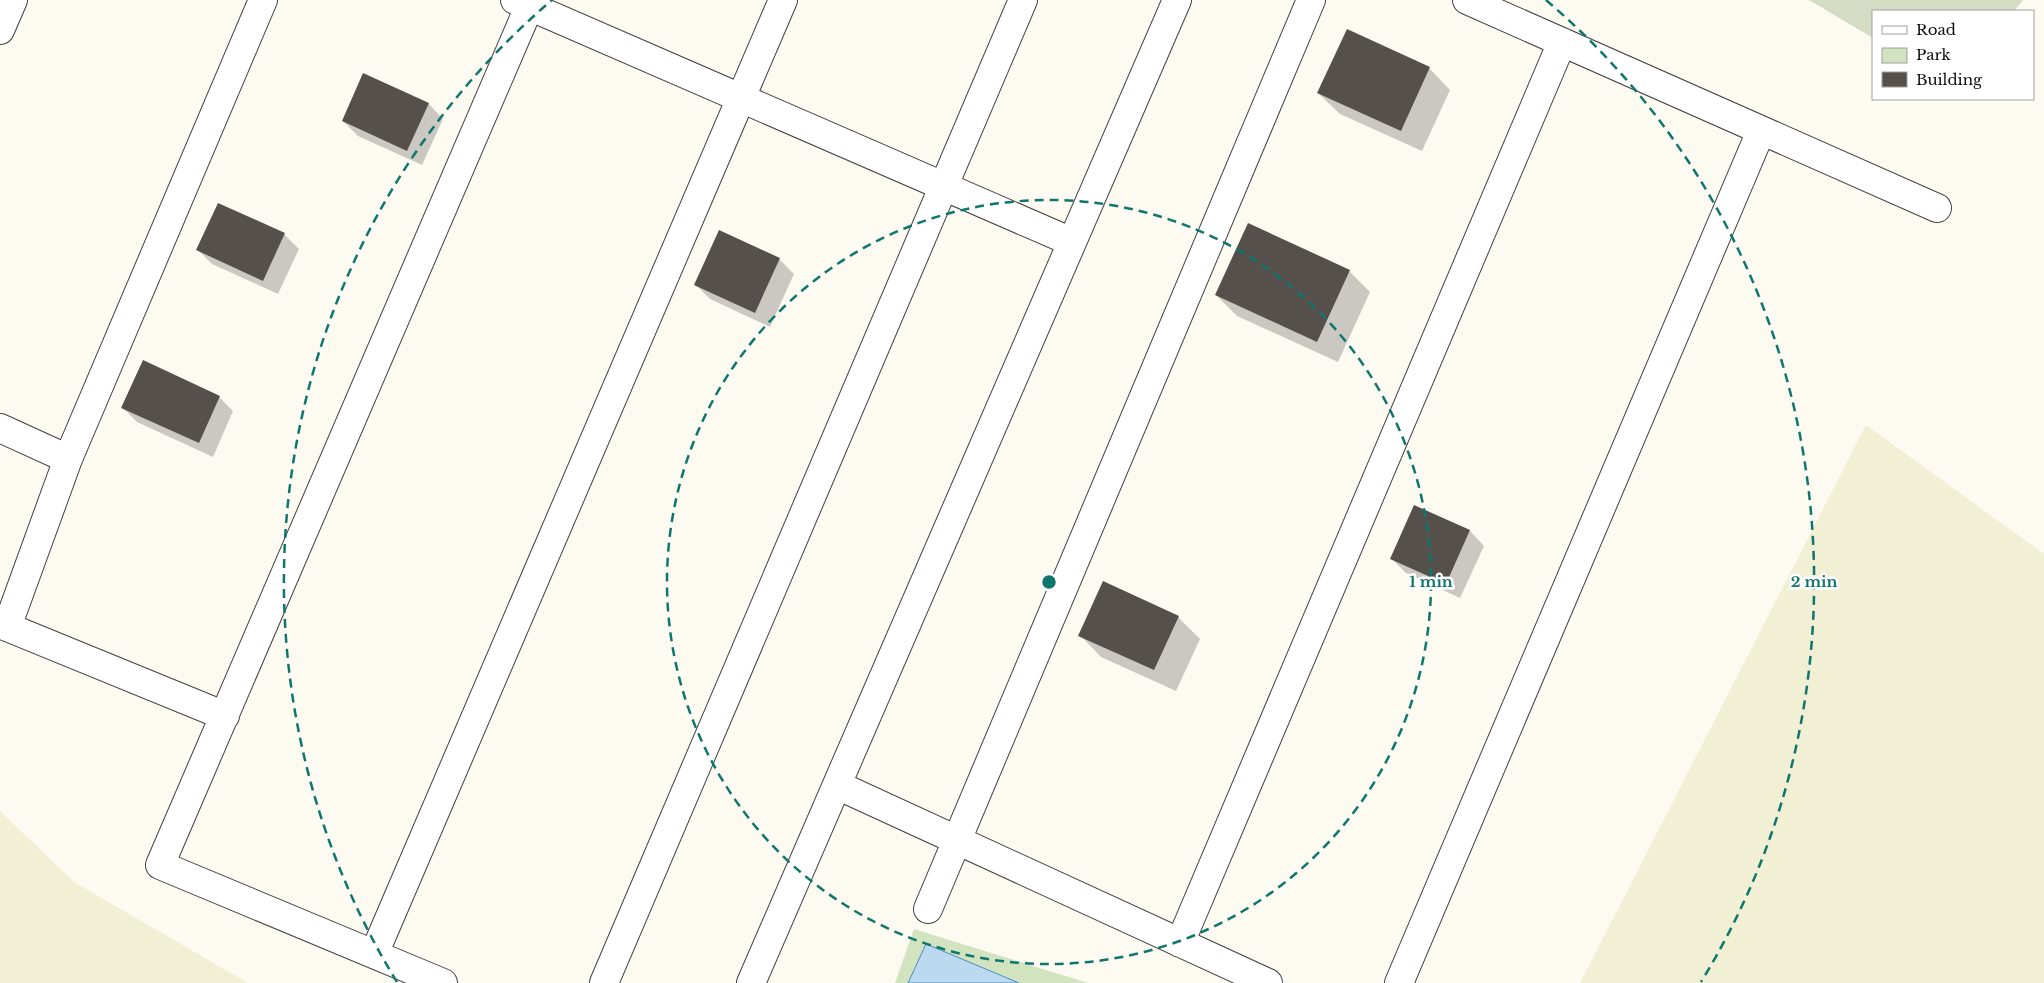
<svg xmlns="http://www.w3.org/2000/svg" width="2044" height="983" font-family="'Libre Baskerville',serif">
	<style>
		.farmland { fill: #f1efd4 }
		.green { fill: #d1e4bf }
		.cemetery { fill: #d4ddc4 }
		.water { fill: #bcdaef; stroke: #4c8cbc }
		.shadow { fill: #0003 }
		.building { fill: #56504c }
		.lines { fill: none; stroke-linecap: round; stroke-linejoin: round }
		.street-casing { stroke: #414141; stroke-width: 30 }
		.street { stroke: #fff; stroke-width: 28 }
		.ring { fill: none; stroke: #0f766e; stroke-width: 2.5; stroke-dasharray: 9 6 }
		.centre { fill: #0f766e; stroke: #fff; stroke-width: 2.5 }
		.ring-label { font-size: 15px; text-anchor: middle; font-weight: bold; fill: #0f766e; stroke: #fff; stroke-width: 5; stroke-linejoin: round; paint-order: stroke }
	</style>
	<rect width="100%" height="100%" fill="#fdfbf1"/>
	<path class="farmland" d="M1866 425 2044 554V983H1580Z
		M0 811 74 882 248 983H0Z"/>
	<path class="green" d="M914 929 1088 983H895Z"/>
	<path class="cemetery" d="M1809 0H2023L2014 11H1873V38Z"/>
	<path class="water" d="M926 944 1019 983H908Z"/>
	<path class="shadow" d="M1429 68 1450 90 1422 151 1340 114 1318 93Z
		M364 75 429 104 443 119 422 165 358 136 343 121Z
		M284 234 299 249 278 294 212 264 198 250Z
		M779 259 794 274 770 327 710 299 696 285Z
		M1349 271 1370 292 1338 362 1237 316 1216 295Z
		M219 397 233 411 213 457 137 422 123 408Z
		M1415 506 1470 531 1484 546 1460 598 1406 573 1391 558Z
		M1178 617 1200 639 1176 691 1101 657 1080 635Z"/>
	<path class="building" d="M1347 29 1430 67 1401 131 1317 93Z
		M363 73 429 103 407 151 342 121Z
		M218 203 285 233 263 281 196 250Z
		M1248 223 1350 270 1317 342 1215 295Z
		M719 230 780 258 755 313 694 285Z
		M143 360 220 396 199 443 121 408Z
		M1414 505 1470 530 1446 584 1390 559Z
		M1103 581 1179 616 1154 670 1078 636Z"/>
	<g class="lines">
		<g class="street-casing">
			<path id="street" d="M515 0 1072 242
				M1467 0 1937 208
				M0 30 13 0
				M0 428 68 459
				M0 624 225 716
				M7 627 68 459 263 0
				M837 785 1268 983
				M928 909 1311 0
				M1180 943 1562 42
				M374 954 783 0
				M443 983 160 865 532 0
				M604 983 1023 0
				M751 983 1177 0
				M1399 983 1761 131"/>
		</g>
		<use href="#street" class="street"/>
	</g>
	<g class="ring">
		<circle cx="1049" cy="582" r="382"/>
		<path d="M397 982A765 765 0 0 1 552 0M1546 0A765 765 0 0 1 1701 982"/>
	</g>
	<circle cx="1049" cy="582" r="8" class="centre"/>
	<g class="ring-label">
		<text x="1431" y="587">1 min</text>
		<text x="1814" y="587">2 min</text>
	</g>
	<rect x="1872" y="10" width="162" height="90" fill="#ffffff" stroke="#9f9f9f"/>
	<rect x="1882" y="26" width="25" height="8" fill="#ffffff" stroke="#9f9f9f"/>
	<text x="1916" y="35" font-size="15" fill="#0e0e0e">Road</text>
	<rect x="1882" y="48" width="25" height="15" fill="#d1e4bf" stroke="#9f9f9f"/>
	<text x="1916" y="60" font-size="15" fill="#0e0e0e">Park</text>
	<rect x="1882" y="72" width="25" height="15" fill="#56504c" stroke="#9f9f9f"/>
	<text x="1916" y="85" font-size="15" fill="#0e0e0e">Building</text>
</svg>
